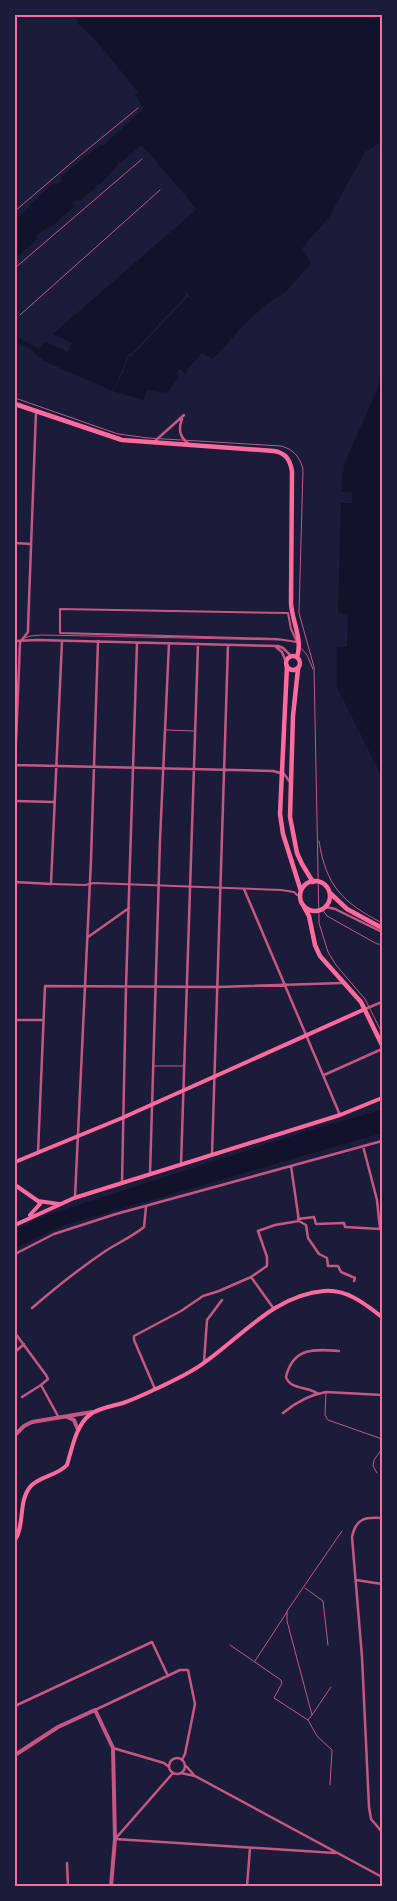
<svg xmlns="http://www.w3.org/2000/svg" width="397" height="1901" font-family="'IBM Plex Sans',sans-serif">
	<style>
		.water { fill: #12122b }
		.pier { fill: #1b1b3a }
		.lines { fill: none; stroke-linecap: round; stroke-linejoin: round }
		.service { stroke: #c65784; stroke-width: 1 }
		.pedestrian { stroke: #c65784; stroke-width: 2 }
		.minor { stroke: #c65784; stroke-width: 2.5 }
		.tertiary { stroke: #c65784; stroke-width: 4 }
		.secondary { stroke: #ff6b9d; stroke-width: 4 }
		.primary { stroke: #ff6b9d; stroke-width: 4.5 }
		.neatline { fill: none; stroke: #ff6b9d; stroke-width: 2 }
	</style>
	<rect width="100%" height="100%" fill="#1b1b3a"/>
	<path class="water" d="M71 15H382V141L365 152 329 217 302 248 311 264 285 292 265 305 244 325 213 359 202 353 187 369 186 374 180 369 176 373 179 377 167 393 147 390 143 400 113 391 44 361 28 347 15 342V336L38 348 45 342 68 352 72 343 53 334 197 209 142 145 118 164 105 179 80 201 77 199 72 203 75 206 54 224 35 236 37 239 18 256 15 253V217L17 215 19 217 26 211 34 201 54 183 57 185 62 181 60 178 86 156 101 145 103 146 142 110 143 107 135 95 138 92 95 39 77 23 78 21Z
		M382 378V777L337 687V647H347L348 614 338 613 341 503H352V492H341L344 464 379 386 380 380Z
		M382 1110V1133L61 1226 15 1248V1230L47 1215 317 1128Z"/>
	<path class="pier" d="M184 290 194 300 188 297 131 357 129 356 123 370 124 371 112 393 129 353 131 354 186 295Z"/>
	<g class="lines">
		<path class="service" d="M15 211 77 158 138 108
			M15 268 142 159
			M20 315 160 190
			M15 398 118 434 148 438 281 446C293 449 300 457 303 469L299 613 314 667 319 923 328 952 336 965 365 999 382 1033
			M25 638 30 636 42 635 280 640
			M300 647 307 655 313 669
			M166 730 194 731
			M319 841C326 886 342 902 382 923
			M322 909 327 916 377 944H382
			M154 1066H183
			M326 1393 325 1415 328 1420 382 1439
			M377 1473 373 1466 374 1460 382 1449
			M305 1588 323 1601 328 1645
			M230 1645 281 1680 282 1683 274 1698 308 1720 312 1715 287 1621V1611L342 1531
			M255 1661 287 1612
			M312 1715 331 1687
			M308 1720 317 1736 332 1750 330 1785"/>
		<path class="pedestrian" d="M60 609 288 613 291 629 297 642 277 639 60 633Z
			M51 884 85 885 94 883 281 890 294 892 297 895"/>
		<path class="minor" d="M182 419C178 429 180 438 189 444
			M155 441 184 415
			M15 543 31 544
			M15 641 37 640 278 646 283 648 291 656
			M21 641 28 632V628L36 412
			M276 647 282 652 286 662
			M15 765 273 771 284 774 290 782
			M15 768 20 642
			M15 801 54 802
			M15 882 51 884 62 641
			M244 889 340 1115
			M326 907 335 909 382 932
			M88 937 129 908
			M365 1009 382 1002
			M15 1020H43
			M324 1075 382 1049
			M38 1153 45 986 218 987 343 983
			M212 1155 228 645
			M181 1165 198 644
			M150 1174 160 840 169 643
			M122 1183 126 987 137 643
			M75 1197 91 860 98 641
			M298 1219 314 1217 316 1224 344 1223 345 1227 380 1229 377 1200 363 1146
			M299 1221 306 1225 308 1238 319 1254 327 1258 328 1266H338L341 1272 355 1278 354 1281
			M15 1254 54 1234 116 1214 382 1141
			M251 1277 274 1309
			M32 1308C55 1288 79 1269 104 1252 117 1243 132 1237 144 1227L146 1207
			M15 1333 46 1375 48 1379 41 1385 59 1418
			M15 1352 24 1344
			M204 1362 207 1320 222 1300
			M155 1389 134 1340V1336L181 1311 203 1296 219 1291 251 1277 267 1266V1257L258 1231 275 1225 299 1221 291 1166
			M318 1394C308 1386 290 1390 286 1377 293 1347 315 1349 339 1351
			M22 1397 41 1385
			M283 1413C296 1402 309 1395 326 1392L382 1395
			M382 1518C365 1517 356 1518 352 1537L362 1657 369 1807 371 1819 382 1832
			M356 1580 382 1584
			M15 1706 152 1642 168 1676
			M95 1710 180 1670H188L195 1704 185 1754 182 1760
			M113 1748 164 1763 169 1767
			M169 1766a8 8 0 1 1 16 0a8 8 0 1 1-16 0Z
			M186 1766 194 1775
			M181 1773 195 1776 382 1877
			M116 1838 173 1773
			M115 1839 335 1853
			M67 1863 68 1886
			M247 1886 250 1848"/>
		<path class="tertiary" d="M67 1417 74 1420 78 1430
			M15 1435 24 1426 32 1422 92 1412
			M15 1755 58 1727 95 1710 113 1748 115 1839 111 1886"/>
		<path class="secondary" d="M15 1162 122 1118 365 1009
			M15 1185 38 1201 59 1204
			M30 1215 40 1204 38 1201
			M15 1225 74 1198 340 1115 382 1098
			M15 1540C25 1525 18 1502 30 1487 39 1476 57 1476 67 1465 72 1449 76 1424 91 1414 99 1408 113 1406 123 1403 135 1399 147 1393 158 1388 174 1380 191 1373 205 1362 242 1336 275 1295 324 1291 347 1289 365 1304 382 1317"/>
		<path class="primary" d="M15 404 122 440 274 451C286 453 290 460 292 471L291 603C292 622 303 639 297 657
			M286 663a7 7 0 1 1 14 0a7 7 0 1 1-14 0Z
			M287 666 280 814 283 834 301 891
			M298 669 293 716 290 817 297 853 302 864 313 882
			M300 896a15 15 0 1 1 30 0a15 15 0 1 1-30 0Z
			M330 893 347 909 382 928
			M304 907 309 916 315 945 320 956 361 1002 382 1045"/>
	</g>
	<rect width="397" height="1901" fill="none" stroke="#1b1b3a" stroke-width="32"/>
	<rect x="16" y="16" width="365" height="1869" class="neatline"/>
</svg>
